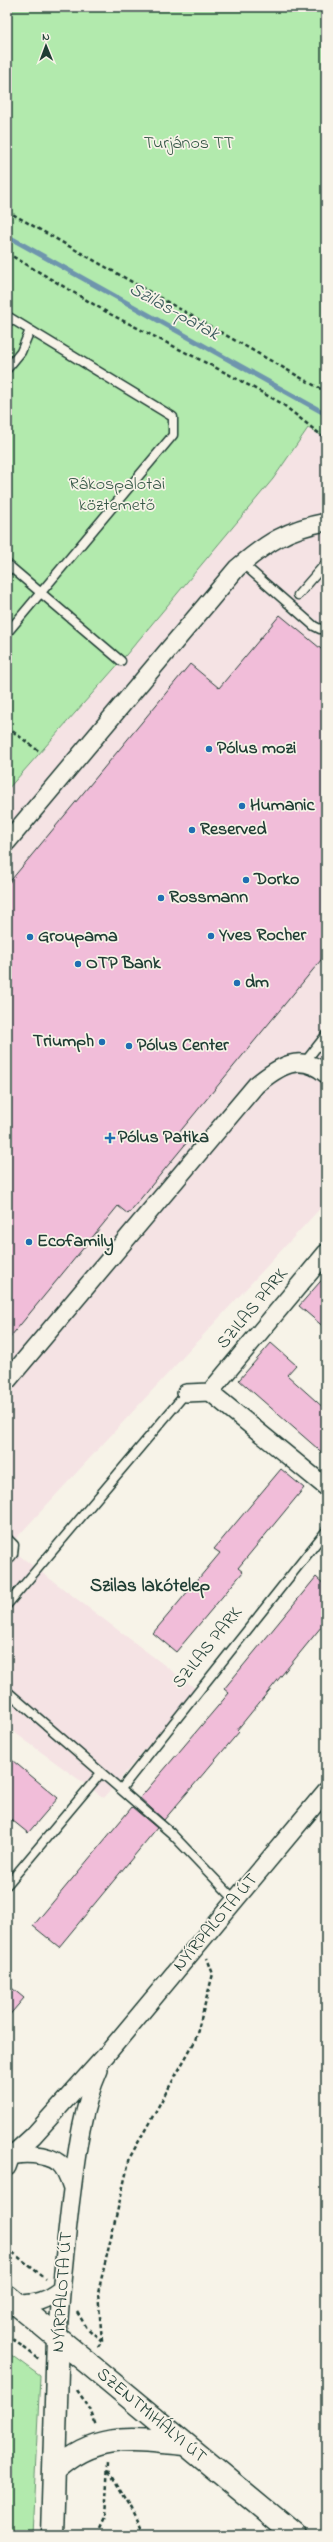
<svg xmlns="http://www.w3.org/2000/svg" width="333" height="2542" font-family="'Indie Flower',sans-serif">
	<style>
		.built { fill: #f5e3e4 }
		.green { fill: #b2eaad; stroke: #689470 }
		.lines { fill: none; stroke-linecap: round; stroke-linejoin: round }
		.stream { stroke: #6e95ad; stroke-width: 5 }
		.building { fill: #f1bdd9; stroke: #1f3d34 }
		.lane-casing { stroke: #1f3d34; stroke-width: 11 }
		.street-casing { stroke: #1f3d34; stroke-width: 20 }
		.secondary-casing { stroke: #1f3d34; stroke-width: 25 }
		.path { stroke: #1f3d34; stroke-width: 2.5; stroke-dasharray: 4 3; stroke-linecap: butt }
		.lane { stroke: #f7f3e8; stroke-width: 8 }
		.street { stroke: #f7f3e8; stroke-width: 17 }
		.secondary { stroke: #f7f3e8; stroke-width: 22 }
		.poi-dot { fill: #1f6fb2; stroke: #f7f3e8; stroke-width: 1.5 }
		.labels { text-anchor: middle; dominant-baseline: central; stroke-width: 3.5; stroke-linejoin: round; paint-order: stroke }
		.park-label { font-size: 18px; fill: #355746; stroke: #f7f3e8 }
		.poi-label { font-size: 18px; font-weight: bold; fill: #1f3d34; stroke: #f7f3e8; text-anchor: start }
		.street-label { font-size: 18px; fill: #1f3d34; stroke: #f7f3e8 }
		.water-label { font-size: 19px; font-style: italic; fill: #395a5c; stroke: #f7f3e8 }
		.neighbourhood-label { font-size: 19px; font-weight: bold; fill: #1f3d34; stroke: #f7f3e8 }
	</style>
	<rect width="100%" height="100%" fill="#f7f3e8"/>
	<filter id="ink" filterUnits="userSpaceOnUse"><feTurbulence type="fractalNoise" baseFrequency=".025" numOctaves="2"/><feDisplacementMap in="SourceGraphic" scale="8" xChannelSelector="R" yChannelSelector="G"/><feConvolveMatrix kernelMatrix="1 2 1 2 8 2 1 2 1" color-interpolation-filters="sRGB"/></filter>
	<g filter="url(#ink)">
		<path class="built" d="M308 428 326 438V1202L8 1547 196 1689 104 1798 7 1727V790L121 661 273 479Z"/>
		<path class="green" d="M7 7H326V438L308 428 273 479 121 661 7 790Z
			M7 2352 40 2376 32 2535 7 2533Z"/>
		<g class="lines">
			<path class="stream" d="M7 236 326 414"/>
		</g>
		<path class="building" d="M280 615 326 653V954L178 1134 188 1141 128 1214 118 1206 7 1341V885L190 664 219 688Z
			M326 1275V1329L299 1306Z
			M271 1343 296 1365 287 1375 326 1410V1456L239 1380Z
			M281 1469 304 1488 238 1568 243 1572 176 1652 153 1633 220 1553 214 1549Z
			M316 1577 326 1586V1621L237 1730 239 1732 164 1820 140 1798 229 1693 224 1689Z
			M7 1756 58 1798 28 1833 7 1816Z
			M132 1807 157 1828 59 1947 33 1926Z
			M7 1984 24 1998 7 2018Z"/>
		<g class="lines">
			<g class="lane-casing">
				<path id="lane" d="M7 316 173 417V435L7 633
					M7 369 21 352 30 330
					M242 563 314 626 320 629 326 628
					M7 564 121 661
					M298 595 326 563
					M305 1062 326 1035
					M7 1538 14 1545 13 1554 7 1562
					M7 1605 186 1393
					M7 1691 171 1833 235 1900
					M121 1789 326 1531
					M7 1885 101 1773"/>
			</g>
			<g class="street-casing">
				<path id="street" d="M7 842 237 568C266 543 288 529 326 522
					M7 1381 256 1085C279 1066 300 1052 326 1074
					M210 1392 326 1253
					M186 1393 210 1392 326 1487
					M7 2159C19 2151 48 2154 59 2163 66 2169 69 2179 72 2188
					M7 2167 11 2156 33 2136 106 2055 326 1791
					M18 2304C35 2304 46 2301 60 2290
					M58 2337C60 2293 65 2250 70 2206 76 2160 80 2113 99 2070"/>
			</g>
			<g class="secondary-casing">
				<path id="secondary" d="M7 2296 295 2535
					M55 2470C96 2432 132 2439 184 2444
					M52 2535 58 2337"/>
			</g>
			<path class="path" d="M7 211 326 392
				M7 253 110 314 228 374 281 403 326 439
				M7 727 40 752
				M7 2248 46 2279
				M77 2312 87 2328 102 2341 97 2348
				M7 2335 39 2359
				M102 2341 98 2293 130 2157 195 2041 213 1974 207 1958
				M77 2390 90 2409 96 2426
				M109 2471 132 2509 144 2535
				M100 2529 105 2518 108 2463"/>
			<use href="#lane" class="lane"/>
			<use href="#street" class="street"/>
			<use href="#secondary" class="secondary"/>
		</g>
	</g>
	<g class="poi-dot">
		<circle cx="209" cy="749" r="4"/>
		<circle cx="242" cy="806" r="4"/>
		<circle cx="192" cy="830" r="4"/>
		<circle cx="246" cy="880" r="4"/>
		<circle cx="161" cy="898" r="4"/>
		<circle cx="211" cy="936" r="4"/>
		<circle cx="30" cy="937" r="4"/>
		<circle cx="78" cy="964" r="4"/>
		<circle cx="237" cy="983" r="4"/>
		<circle cx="102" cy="1042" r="4"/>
		<circle cx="129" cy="1046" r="4"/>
		<path d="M108 1132h4v4h4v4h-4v4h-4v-4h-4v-4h4z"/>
		<circle cx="29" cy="1242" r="4"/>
	</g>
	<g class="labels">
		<g class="park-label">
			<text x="189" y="144">Turjános TT</text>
			<text x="117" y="485">Rákospalotai<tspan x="117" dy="21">köztemető</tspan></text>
		</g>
		<g class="poi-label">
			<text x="217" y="749">Pólus mozi</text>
			<text x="250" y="806">Humanic</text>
			<text x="200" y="830">Reserved</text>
			<text x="254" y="880">Dorko</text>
			<text x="169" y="898">Rossmann</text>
			<text x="219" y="936">Yves Rocher</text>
			<text x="38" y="937">Groupama</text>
			<text x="86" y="964">OTP Bank</text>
			<text x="245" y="983">dm</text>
			<text x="94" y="1042" text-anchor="end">Triumph</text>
			<text x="137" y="1046">Pólus Center</text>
			<text x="118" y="1138">Pólus Patika</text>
			<text x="37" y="1242">Ecofamily</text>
		</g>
		<g class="street-label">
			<text transform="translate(253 1309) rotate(-50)">SZILAS PARK</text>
			<text transform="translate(208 1648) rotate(-51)">SZILAS PARK</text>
			<text transform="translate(216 1923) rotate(-50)">NYÍRPALOTA ÚT</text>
			<text transform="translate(63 2292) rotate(-86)">NYÍRPALOTA ÚT</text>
			<text transform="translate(151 2416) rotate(40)">SZENTMIHÁLYI ÚT</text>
		</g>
		<g class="water-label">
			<text transform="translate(174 312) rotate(29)">Szilas-patak</text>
		</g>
		<g class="neighbourhood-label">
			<text x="150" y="1586">Szilas lakótelep</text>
		</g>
	</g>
	<rect width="333" height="2542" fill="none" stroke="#f7f3e8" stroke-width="24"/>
	<rect x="12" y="12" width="309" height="2518" fill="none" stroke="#1f3d34" stroke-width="1.5" filter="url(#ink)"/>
	<g transform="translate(46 46) rotate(359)" stroke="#f7f3e8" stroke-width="3" paint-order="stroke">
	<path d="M0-3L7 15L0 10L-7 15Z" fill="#1f3d34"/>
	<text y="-6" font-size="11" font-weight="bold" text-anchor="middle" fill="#1f3d34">N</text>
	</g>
</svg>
